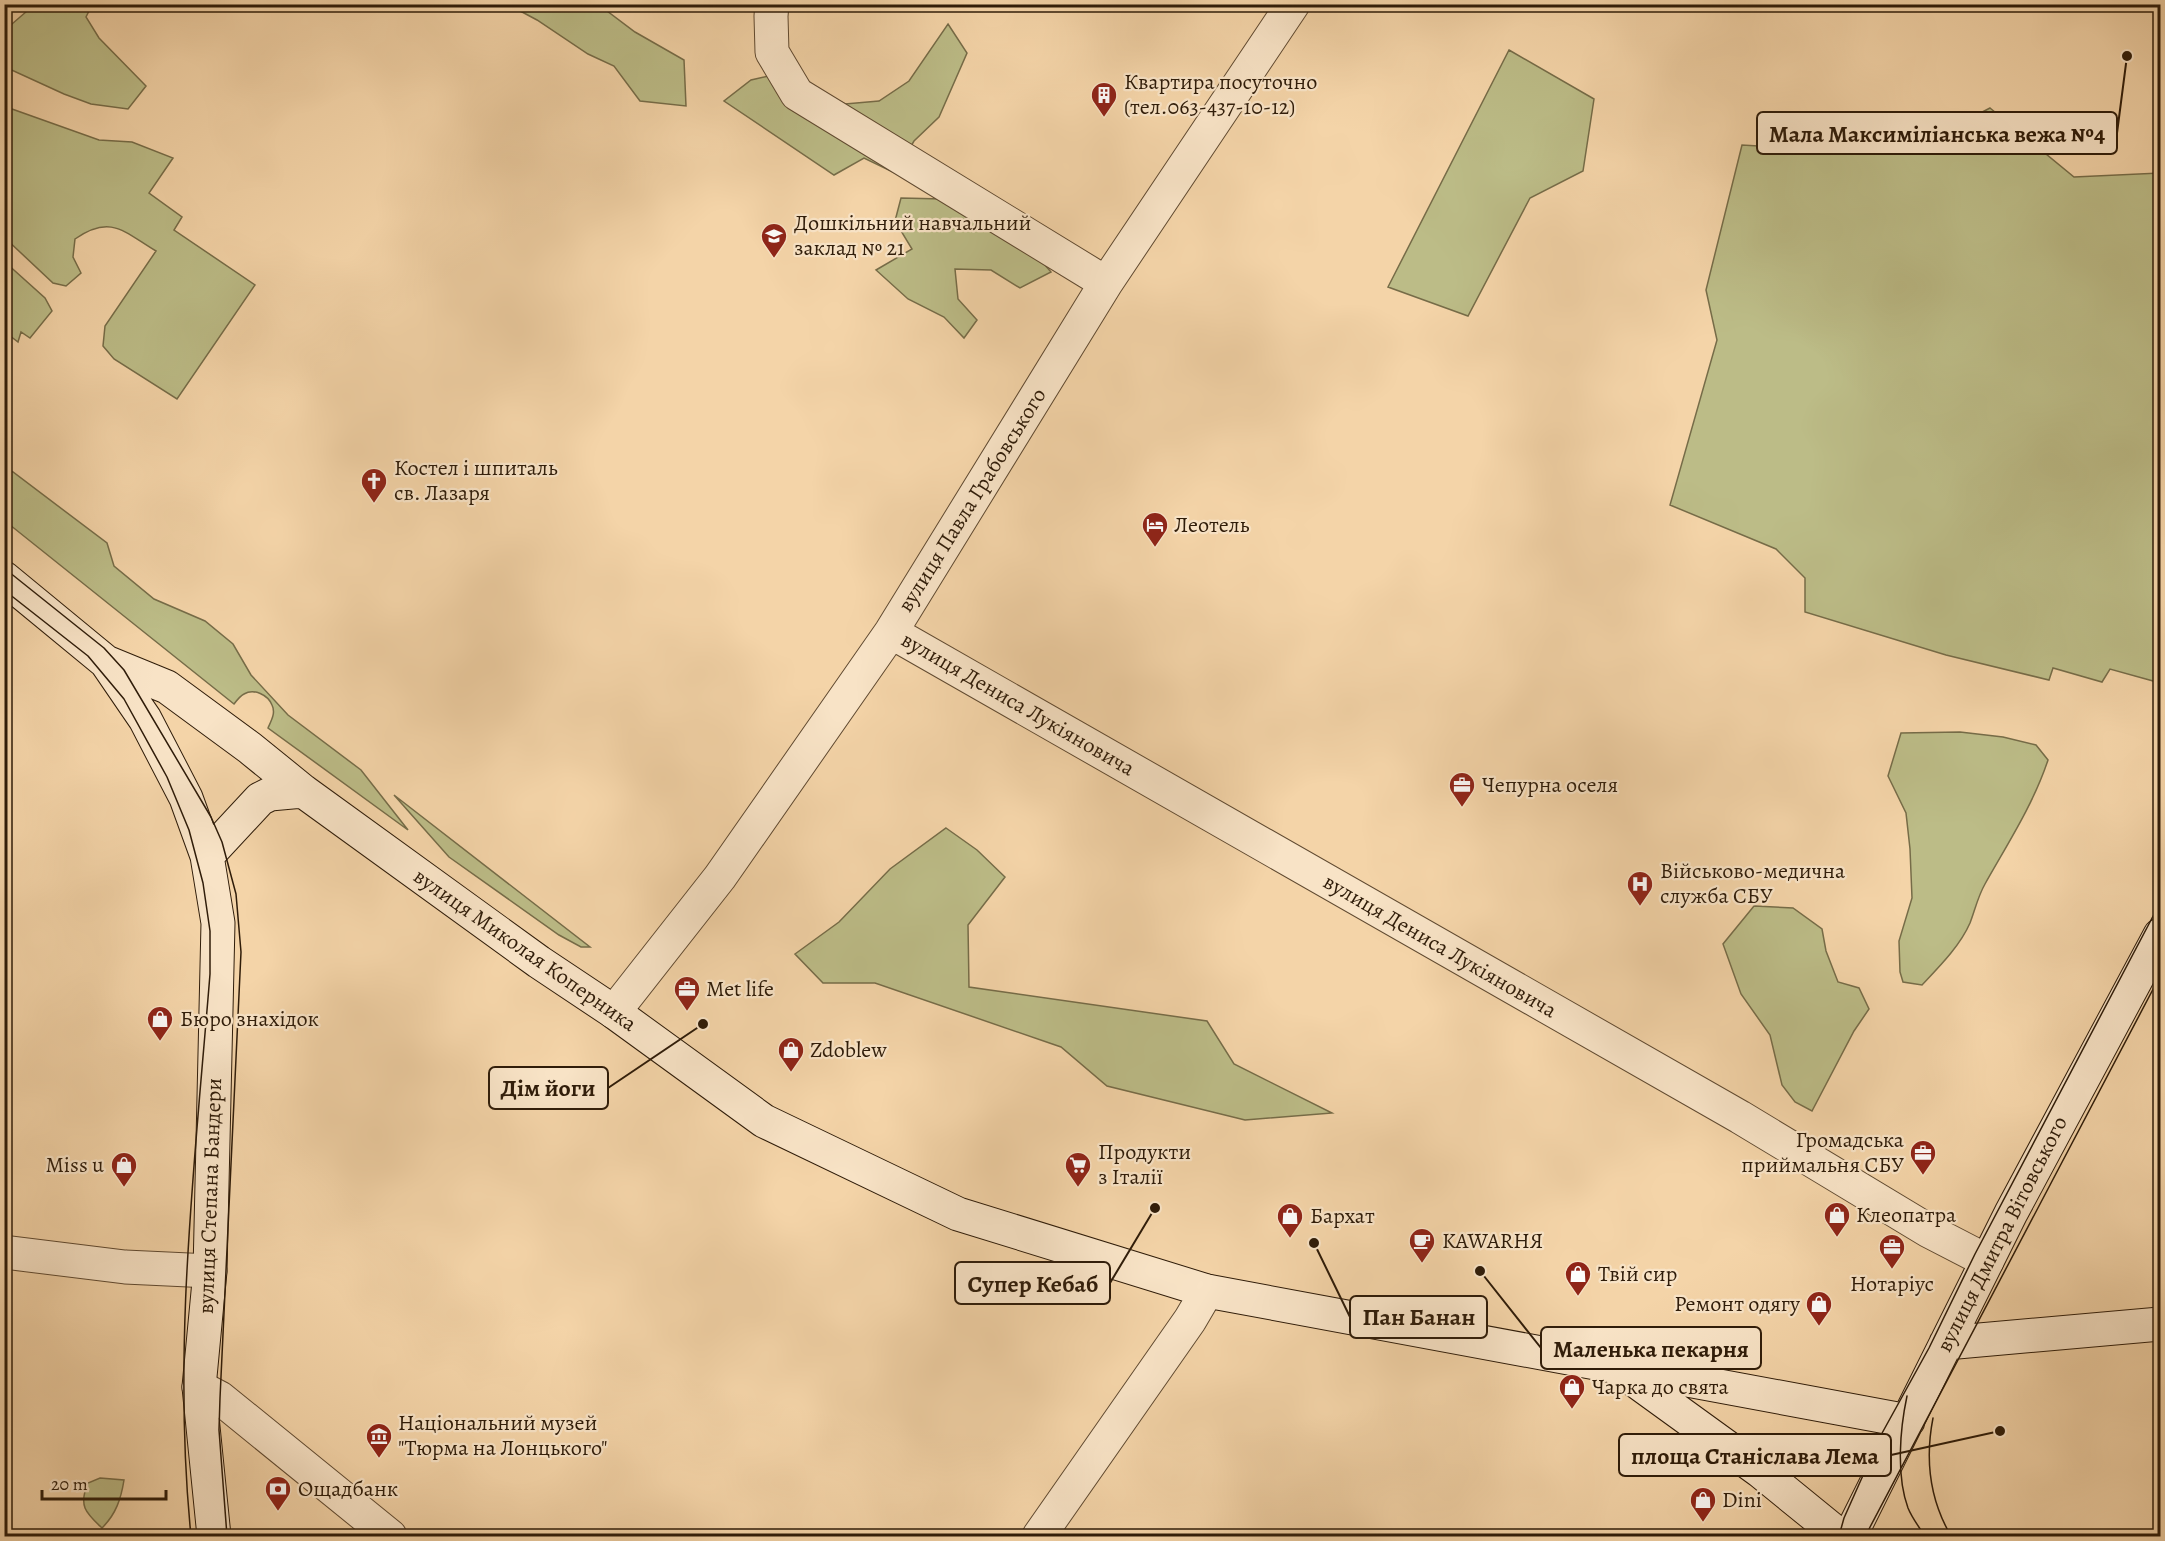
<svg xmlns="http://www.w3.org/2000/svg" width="2165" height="1541" font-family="Alegreya,serif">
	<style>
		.green { fill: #bcbc87; stroke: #766c48; stroke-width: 1.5 }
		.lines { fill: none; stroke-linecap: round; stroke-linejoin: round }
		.minor-casing { stroke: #604a31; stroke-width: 35 }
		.secondary-casing { stroke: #2f1c09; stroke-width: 35 }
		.minor { stroke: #f8e3c6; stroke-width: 33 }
		.secondary { stroke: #f8e3c6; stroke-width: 33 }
		.tram { stroke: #2f1c09; stroke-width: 1.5 }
		.labels { text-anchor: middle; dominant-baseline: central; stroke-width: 4.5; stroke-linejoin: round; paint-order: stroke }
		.poi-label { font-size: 22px; fill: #2f1c09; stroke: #f8e3c6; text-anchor: start }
		.street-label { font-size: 22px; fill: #2f1c09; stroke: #f8e3c6 }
		.leader { fill: none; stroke: #2f1c09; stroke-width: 2 }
		.callout-dot { fill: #2f1c09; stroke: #f8e3c6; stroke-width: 2 }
		.callout { fill: #f8e3c6; stroke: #2f1c09; stroke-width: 2 }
		.callout-label { font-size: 24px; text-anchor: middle; font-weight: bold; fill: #2f1c09 }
	</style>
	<rect width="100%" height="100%" fill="#f4d4a8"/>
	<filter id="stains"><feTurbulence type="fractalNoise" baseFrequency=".00333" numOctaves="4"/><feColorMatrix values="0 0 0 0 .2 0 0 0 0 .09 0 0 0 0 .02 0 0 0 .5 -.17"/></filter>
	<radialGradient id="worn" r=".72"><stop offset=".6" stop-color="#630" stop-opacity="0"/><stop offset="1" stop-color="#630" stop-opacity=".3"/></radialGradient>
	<path class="green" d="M34 5H92L86 17 99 38 146 86 128 109 91 104 64 94 5 67V30Z
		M509 5H599L635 32 684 60 686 106 640 101 614 66 588 54 537 20Z
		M948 24 967 53 939 117 914 141 895 173 864 158 834 175 724 101 751 80 786 72 845 104 879 101 909 81Z
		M1509 50 1594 99 1583 171 1530 198 1468 316 1388 287Z
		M4 105 12 109 99 140 132 142 173 158 149 193 182 217 174 230 255 285 177 399 114 359 103 346 105 326 156 251C124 232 111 214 75 239L73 257 81 273 66 286 53 283 5 238Z
		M1990 108 2074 177 2160 173V686L2153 681 2110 669 2102 682 2053 668 2049 680 1946 655 1805 612V578L1776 549 1670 505 1717 340 1706 290 1742 145 1902 154Z
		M901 198 943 199 1038 257 1051 272 1020 288 991 270 955 269 958 299 977 320 964 338 944 317 908 299 876 270 912 249 895 221Z
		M5 262 45 298 52 311 30 338 21 332 18 342 5 332Z
		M4 469 13 472 107 543 114 566 154 599 205 621 233 644 251 675 288 715 361 770 408 830 268 728C271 721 276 713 272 705 268 695 254 688 244 694 240 696 237 700 234 704L5 521Z
		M1960 732 2003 737 2036 745 2048 760C2033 805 2008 843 1985 884 1978 896 1975 910 1970 923 1960 946 1939 967 1922 985L1903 982 1900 972 1899 941 1912 898 1910 849 1906 813 1888 776 1901 733Z
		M394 795 590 947H581L559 935 449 857Z
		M946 828 977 850 1005 877 968 925 969 987 1207 1021 1234 1064 1332 1113 1245 1120 1107 1086 1061 1047 875 983H823L795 954 839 922 890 869Z
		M1754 906 1793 908 1822 929 1826 951 1838 982 1859 988 1869 1009 1854 1031 1812 1111 1795 1102 1782 1085 1770 1035 1741 994 1723 944Z
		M100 1478 124 1480C121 1499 116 1514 102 1528 86 1513 78 1506 88 1483Z"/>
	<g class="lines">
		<g class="minor-casing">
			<path id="minor" d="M772 4 771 16 772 52 797 94 1106 283
				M891 632 1740 1117 1929 1231 1987 1261
				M614 1012 720 877 891 632 1106 283 1293 4
				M4 1252 125 1267 210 1271
				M199 1387 220 1398 390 1536
				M1039 1536 1190 1320 1207 1291"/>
		</g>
		<g class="secondary-casing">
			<path id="secondary" d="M4 578 106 662 167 687 250 748 303 791 539 962 614 1012 764 1121 958 1214 1207 1291 1908 1421
				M106 662 145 719 186 798 207 856 218 923 210 1271 199 1387 214 1536
				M207 856 260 799 270 794 303 791
				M1946 1343 2160 1324
				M1622 1371 1760 1471 1840 1536
				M1850 1536 2011 1213 2160 935"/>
		</g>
		<use href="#minor" class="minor"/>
		<use href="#secondary" class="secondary"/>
		<path class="tram" d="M4 568 104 648 124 670 211 817 222 842 236 894 241 952 220 1398 219 1430 227 1536
			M4 590 88 656 124 699 167 777 189 830 203 883 210 931V974C195 1161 172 1349 191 1536
			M1907 1396C1900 1429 1896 1475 1908 1508 1912 1518 1919 1527 1925 1536
			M1933 1418C1925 1459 1930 1500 1951 1536
			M1839 1536 1844 1518 1881 1435 1929 1348 1975 1254 2160 903
			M1868 1536 1869 1529 2160 976"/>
	</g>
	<defs>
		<g id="building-pin" transform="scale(1.35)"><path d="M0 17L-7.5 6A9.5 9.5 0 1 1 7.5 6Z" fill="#8f2418" stroke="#f8e3c6"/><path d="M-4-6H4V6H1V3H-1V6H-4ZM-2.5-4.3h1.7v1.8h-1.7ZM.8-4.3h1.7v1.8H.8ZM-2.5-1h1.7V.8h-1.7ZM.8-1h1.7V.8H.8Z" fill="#fff"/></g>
		<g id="school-pin" transform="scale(1.35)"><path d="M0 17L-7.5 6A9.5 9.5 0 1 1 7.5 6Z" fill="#8f2418" stroke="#f8e3c6"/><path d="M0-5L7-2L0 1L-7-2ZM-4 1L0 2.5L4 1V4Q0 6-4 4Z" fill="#fff"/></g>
		<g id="church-pin" transform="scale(1.35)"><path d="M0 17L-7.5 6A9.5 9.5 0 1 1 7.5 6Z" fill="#8f2418" stroke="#f8e3c6"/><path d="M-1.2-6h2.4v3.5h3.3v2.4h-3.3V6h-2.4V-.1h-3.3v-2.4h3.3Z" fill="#fff"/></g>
		<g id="hotel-pin" transform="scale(1.35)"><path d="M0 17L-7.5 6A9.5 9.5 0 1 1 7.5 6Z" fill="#8f2418" stroke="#f8e3c6"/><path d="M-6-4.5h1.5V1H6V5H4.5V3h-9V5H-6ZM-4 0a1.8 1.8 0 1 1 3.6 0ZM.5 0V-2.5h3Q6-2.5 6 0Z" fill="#fff"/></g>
		<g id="office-pin" transform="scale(1.35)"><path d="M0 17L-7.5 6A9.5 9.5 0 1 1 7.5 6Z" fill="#8f2418" stroke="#f8e3c6"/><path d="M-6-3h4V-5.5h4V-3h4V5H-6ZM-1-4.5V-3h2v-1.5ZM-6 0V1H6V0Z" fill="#fff"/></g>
		<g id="hospital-pin" transform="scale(1.35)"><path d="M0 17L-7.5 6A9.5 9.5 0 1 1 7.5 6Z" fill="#8f2418" stroke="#f8e3c6"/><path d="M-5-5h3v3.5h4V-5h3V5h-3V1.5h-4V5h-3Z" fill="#fff"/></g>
		<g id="shop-pin" transform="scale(1.35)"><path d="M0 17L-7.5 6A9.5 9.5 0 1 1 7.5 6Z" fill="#8f2418" stroke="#f8e3c6"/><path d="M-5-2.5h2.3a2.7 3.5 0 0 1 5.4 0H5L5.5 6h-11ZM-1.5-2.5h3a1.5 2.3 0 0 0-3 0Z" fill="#fff"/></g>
		<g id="supermarket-pin" transform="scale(1.35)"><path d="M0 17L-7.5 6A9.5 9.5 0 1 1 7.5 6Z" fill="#8f2418" stroke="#f8e3c6"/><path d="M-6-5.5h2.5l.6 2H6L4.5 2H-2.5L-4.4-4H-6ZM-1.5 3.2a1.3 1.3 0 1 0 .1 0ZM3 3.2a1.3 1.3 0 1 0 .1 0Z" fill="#fff"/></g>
		<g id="cafe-pin" transform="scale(1.35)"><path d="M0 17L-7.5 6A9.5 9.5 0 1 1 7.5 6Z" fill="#8f2418" stroke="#f8e3c6"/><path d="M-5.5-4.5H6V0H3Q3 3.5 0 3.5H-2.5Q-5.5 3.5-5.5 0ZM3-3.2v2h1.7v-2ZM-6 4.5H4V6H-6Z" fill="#fff"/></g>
		<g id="museum-pin" transform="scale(1.35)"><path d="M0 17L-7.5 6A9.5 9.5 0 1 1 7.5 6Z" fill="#8f2418" stroke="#f8e3c6"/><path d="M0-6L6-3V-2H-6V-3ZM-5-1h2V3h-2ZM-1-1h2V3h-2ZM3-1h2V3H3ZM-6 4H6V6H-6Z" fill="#fff"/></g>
		<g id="bank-pin" transform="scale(1.35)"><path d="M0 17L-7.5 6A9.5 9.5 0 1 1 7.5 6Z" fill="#8f2418" stroke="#f8e3c6"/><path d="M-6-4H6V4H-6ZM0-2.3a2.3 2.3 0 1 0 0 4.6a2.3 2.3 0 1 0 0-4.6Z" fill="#fff"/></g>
	</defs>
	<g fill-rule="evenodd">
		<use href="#building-pin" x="1104" y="95"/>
		<use href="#school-pin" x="774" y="236"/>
		<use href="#church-pin" x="374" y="481"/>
		<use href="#hotel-pin" x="1155" y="525"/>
		<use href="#office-pin" x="1462" y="785"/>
		<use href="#hospital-pin" x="1640" y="884"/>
		<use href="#office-pin" x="687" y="989"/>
		<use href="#shop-pin" x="160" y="1019"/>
		<use href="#shop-pin" x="791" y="1050"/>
		<use href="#office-pin" x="1923" y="1153"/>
		<use href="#shop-pin" x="124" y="1165"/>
		<use href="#supermarket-pin" x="1078" y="1165"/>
		<use href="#shop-pin" x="1837" y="1215"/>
		<use href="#shop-pin" x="1290" y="1216"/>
		<use href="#cafe-pin" x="1422" y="1241"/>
		<use href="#office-pin" x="1892" y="1247"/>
		<use href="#shop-pin" x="1578" y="1274"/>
		<use href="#shop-pin" x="1819" y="1304"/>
		<use href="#shop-pin" x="1572" y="1387"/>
		<use href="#museum-pin" x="379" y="1436"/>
		<use href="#bank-pin" x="278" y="1489"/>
		<use href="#shop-pin" x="1703" y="1500"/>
	</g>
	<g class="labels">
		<g class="poi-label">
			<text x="1124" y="82">Квартира посуточно<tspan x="1124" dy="25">(тел.063-437-10-12)</tspan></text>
			<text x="794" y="223">Дошкільний навчальний<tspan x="794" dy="25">заклад № 21</tspan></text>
			<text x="394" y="468">Костел і шпиталь<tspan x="394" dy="25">св. Лазаря</tspan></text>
			<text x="1174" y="525">Леотель</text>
			<text x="1482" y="785">Чепурна оселя</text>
			<text x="1660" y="871">Військово-медична<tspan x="1660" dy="25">служба СБУ</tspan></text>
			<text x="706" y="989">Met life</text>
			<text x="180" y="1019">Бюро знахідок</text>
			<text x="810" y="1050">Zdoblew</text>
			<text x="1904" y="1140" text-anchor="end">Громадська<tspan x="1904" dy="25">приймальня СБУ</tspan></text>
			<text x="1098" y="1152">Продукти<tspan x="1098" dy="25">з Італії</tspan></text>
			<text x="104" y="1165" text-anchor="end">Miss u</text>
			<text x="1856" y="1215">Клеопатра</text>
			<text x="1310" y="1216">Бархат</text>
			<text x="1442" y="1241">KAWARНЯ</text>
			<text x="1598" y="1274">Твій сир</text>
			<text x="1892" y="1284" text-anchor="middle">Нотаріус</text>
			<text x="1800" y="1304" text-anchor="end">Ремонт одягу</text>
			<text x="1592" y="1387">Чарка до свята</text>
			<text x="398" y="1423">Національний музей<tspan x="398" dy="25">"Тюрма на Лонцького"</tspan></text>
			<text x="298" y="1489">Ощадбанк</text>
			<text x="1722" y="1500">Dini</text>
		</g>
		<g class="street-label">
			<text transform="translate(972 500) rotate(-58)">вулиця Павла Грабовського</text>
			<text transform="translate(1018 704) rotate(30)">вулиця Дениса Лукіяновича</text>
			<text transform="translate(1440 946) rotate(30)">вулиця Дениса Лукіяновича</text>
			<text transform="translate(525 950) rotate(35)">вулиця Миколая Коперника</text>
			<text transform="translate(210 1196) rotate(-88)">вулиця Степана Бандери</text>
			<text transform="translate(2002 1234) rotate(-63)">вулиця Дмитра Вітовського</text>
		</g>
	</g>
	<path class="leader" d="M2127 56L2117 133M703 1024L608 1088M1155 1208L1110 1283M1314 1243L1350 1317M1480 1271L1541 1348M2000 1431L1891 1455"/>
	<g class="callout-dot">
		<circle cx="2127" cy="56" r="6"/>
		<circle cx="703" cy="1024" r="6"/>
		<circle cx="1155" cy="1208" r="6"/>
		<circle cx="1314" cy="1243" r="6"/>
		<circle cx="1480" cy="1271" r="6"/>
		<circle cx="2000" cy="1431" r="6"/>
	</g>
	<g class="callout">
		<rect x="1757" y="112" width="360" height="42" rx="6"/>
		<rect x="489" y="1067" width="119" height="42" rx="6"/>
		<rect x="955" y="1262" width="155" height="42" rx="6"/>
		<rect x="1350" y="1296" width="137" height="42" rx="6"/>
		<rect x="1541" y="1327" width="220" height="42" rx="6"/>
		<rect x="1619" y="1434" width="272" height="42" rx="6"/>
	</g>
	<g class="callout-label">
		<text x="1937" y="142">Мала Максиміліанська вежа №4</text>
		<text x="548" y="1096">Дім йоги</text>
		<text x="1033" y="1292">Супер Кебаб</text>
		<text x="1419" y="1325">Пан Банан</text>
		<text x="1651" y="1357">Маленька пекарня</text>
		<text x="1755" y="1464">площа Станіслава Лема</text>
	</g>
	<rect width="2165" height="1541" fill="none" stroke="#f4d4a8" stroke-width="24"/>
	<rect x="6" y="6" width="2153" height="1529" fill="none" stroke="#2f1c09" stroke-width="3"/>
	<rect x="12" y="12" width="2141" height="1517" fill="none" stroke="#2f1c09" stroke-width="1.5"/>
	<path d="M42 1490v9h124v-9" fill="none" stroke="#2f1c09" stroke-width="3"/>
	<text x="51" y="1490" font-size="18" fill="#2f1c09" stroke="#f8e3c6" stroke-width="4.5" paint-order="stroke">20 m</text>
	<rect width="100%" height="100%" filter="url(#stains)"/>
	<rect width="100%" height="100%" fill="url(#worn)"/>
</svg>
